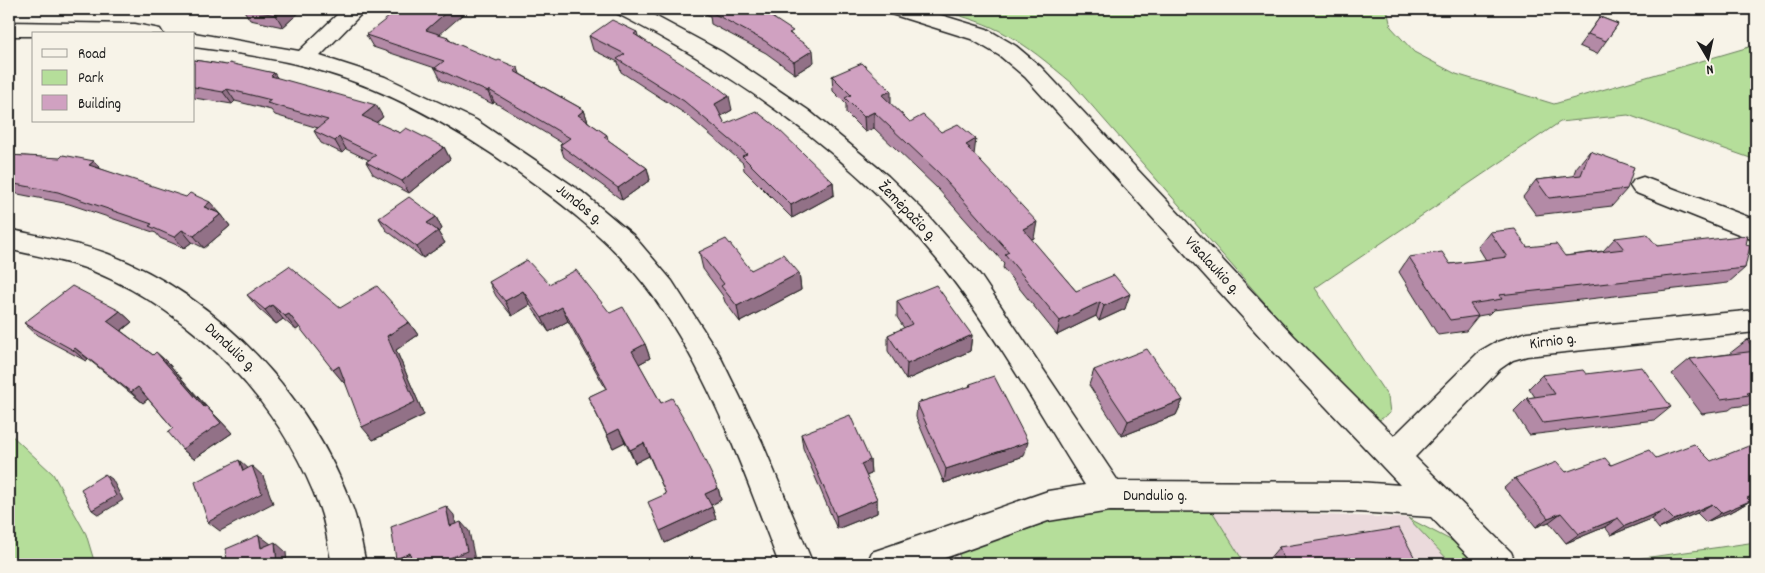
<svg xmlns="http://www.w3.org/2000/svg" width="1765" height="573" font-family="Dekko,sans-serif">
	<style>
		.built { fill: #ebdadc }
		.green { fill: #b5de9a; stroke: #687d5b }
		.lines { fill: none; stroke-linecap: round; stroke-linejoin: round }
		.street-casing { stroke: #1c1c1c; stroke-width: 3 }
		.street { fill: #f7f3e8; fill-rule: evenodd }
		.wall { fill: #b38aa6; stroke: #1c1c1c }
		.shaded-wall { fill: #927187; stroke: #1c1c1c }
		.building { fill: #d0a1c1; stroke: #1c1c1c }
		.labels { text-anchor: middle; dominant-baseline: central; stroke-width: 4.5; stroke-linejoin: round; paint-order: stroke }
		.street-label { font-size: 16px; fill: #1c1c1c; stroke: #f7f3e8 }
	</style>
	<rect width="100%" height="100%" fill="#f7f3e8"/>
	<filter id="ink" filterUnits="userSpaceOnUse"><feTurbulence type="fractalNoise" baseFrequency=".02" numOctaves="2"/><feDisplacementMap in="SourceGraphic" scale="10" xChannelSelector="R" yChannelSelector="G"/><feConvolveMatrix kernelMatrix="1 2 1 2 8 2 1 2 1" color-interpolation-filters="sRGB"/></filter>
	<g filter="url(#ink)">
		<path class="built" d="M1212 511 1408 518 1452 564H1245Z"/>
		<path class="green" d="M934 9H1387L1391 27 1414 52 1456 74 1554 104 1756 45V160L1628 115 1560 122 1315 288 1388 397 1390 413 1372 425 1072 83C1049 64 1026 44 1000 31 980 21 956 14 934 9Z
			M9 433 53 474 86 534 95 564H9Z
			M1119 507 1212 511 1245 564H962L956 545 1075 513Z
			M1408 518 1466 548 1482 564H1452Z
			M1756 542V564H1601Z"/>
		<g class="lines">
			<g class="street-casing">
				<path id="street" d="M343 9H366L320 56 385 77 476 120 582 192 633 235 672 281 719 354 762 442 813 564H779C744 472 711 377 653 296 617 246 571 210 521 174 461 131 396 93 325 72 283 59 238 53 194 47V34H191L194 33 299 51Z
					M615 9H642L722 52 808 110 888 176 924 211 980 275 1118 481 1358 482 1400 485 1274 352 1025 77 1000 56 971 39 891 14 889 9H921L987 29 1016 46 1041 67 1294 336 1394 436 1480 351 1494 343 1527 332 1756 310V332L1527 356 1513 360 1500 369 1415 457 1511 552 1516 564H1476L1431 517 1358 512 1110 511 1048 521 928 564H867L872 552 884 548 1048 491 1085 485C1041 415 1000 342 950 276 864 163 743 78 618 14Z
					M9 22 135 24 160 29 163 34H34V36H9Z
					M1643 177 1756 220V241L1634 192 1630 186 1634 180Z
					M9 229C41 237 77 242 108 254 221 298 311 396 353 509 359 526 362 546 366 564H332C328 546 326 526 320 509 282 404 196 314 93 271 69 261 35 256 9 249Z"/>
			</g>
			<use href="#street" class="street"/>
		</g>
		<path class="wall" d="M243 9H303L283 27 250 20Z
			M695 9H769L772 10 773 17 793 36 814 62 795 74 766 53 711 24 710 16Z
			M1600 17 1618 24 1597 54 1579 46Z
			M637 32 638 36 732 110 721 116 725 124 833 182 834 195 792 218 744 170 743 163 687 115 621 72 618 62 593 50 589 36Z
			M366 35H440L448 37 449 40 520 74 584 110 588 122 607 135 608 140 647 168 650 180 622 200 564 157 560 145 562 143 494 102 493 104 441 80 435 68 373 47Z
			M194 60 274 73 277 78 383 117 376 123 400 133 444 147 450 159 409 193 373 174 366 162 369 160 346 149 342 153 321 143 314 131 318 128 275 115 271 110 235 101 232 104 194 98Z
			M832 76 891 104 910 122 941 132 974 155 1034 238 1031 239 1076 291 1125 309 1099 321 1096 316 1057 335 1003 268 1004 263 938 189 874 128 865 132 846 113V104L833 91Z
			M1590 151 1627 189 1612 206 1536 215 1523 197 1536 180 1573 176 1576 168Z
			M9 155 94 161 101 169 220 213 230 226 204 248 192 242 184 248 160 238 156 233 69 204 13 193 9 198Z
			M436 217 442 229 438 232 445 243 423 258 386 230 379 218Z
			M1490 232 1527 247 1565 256 1603 251 1615 238 1657 246 1746 245 1745 268 1728 283 1493 310 1489 314 1478 316 1466 331 1438 335 1399 272 1409 257 1450 264 1486 260 1478 247Z
			M699 252 751 270 799 273 801 290 740 322 725 302 723 296 703 269Z
			M489 282 549 284 610 313 645 344 650 358 639 364 661 403 718 488 721 500 711 505 716 519 665 543 666 494 649 456 635 463 625 442 613 448 588 397 606 389 568 321 549 332 530 305 512 316 496 296Z
			M247 295 340 308 409 322 418 335 396 350 424 415 373 440 345 382 344 383 300 327 296 330 283 319 276 324 259 309Z
			M897 301 972 335 970 351 906 380 888 351V335L904 328 897 317Z
			M120 311 132 322 121 331 153 355 156 352 168 363 206 406 217 417 232 433 194 459 182 449 173 428 148 399 143 403 88 359 86 361 37 335 24 323Z
			M1756 339V404L1733 407 1729 410 1702 414 1672 374 1690 359 1729 354 1747 340Z
			M1094 370 1183 400 1176 415 1122 436 1089 385Z
			M1586 374 1671 407 1655 420 1529 435 1514 411 1527 398 1535 397 1529 388 1542 375Z
			M970 384 1024 456 944 483 916 417 917 403 969 387Z
			M801 434 870 460 871 474 866 476 877 499V513L837 529 803 448Z
			M1656 458 1711 461 1750 501 1735 510 1706 522 1697 513 1659 529 1651 519 1611 535 1605 527 1566 543 1549 522 1536 527 1504 488 1515 478 1566 472Z
			M1279 547 1418 564H1270L1268 560Z"/>
		<path class="shaded-wall" d="M283 9H303L283 27 276 15Z
			M450 9H469L431 42 426 30Z
			M772 10 773 22 767 14Z
			M813 50 814 62 795 74 794 62Z
			M518 68 522 80 514 71Z
			M274 73 282 85 271 76Z
			M227 89 235 101 232 104 223 92Z
			M489 90 494 102 493 104 488 92Z
			M891 91V107L882 95Z
			M729 96 732 110 718 118 715 104Z
			M376 105 383 117 369 128 362 116Z
			M584 110 588 122 581 127 578 115Z
			M874 112V128L865 132 864 117Z
			M339 137 346 149 342 153 335 141Z
			M976 139 974 155 967 159 966 145Z
			M444 147 450 159 409 193 402 181Z
			M94 161 104 173 89 165Z
			M647 168 650 180 622 200 618 188Z
			M833 182 834 195 792 218 791 205Z
			M9 189 13 193 9 198Z
			M210 202 220 213 204 207Z
			M221 214 230 226 204 248 194 236Z
			M436 217 442 229 438 232 445 243 423 258 417 247 427 223Z
			M1037 222 1034 238 1020 244 1023 229Z
			M182 230 192 242 184 248 174 237Z
			M799 273 801 290 740 322 737 306Z
			M523 291 530 305 512 316 505 301Z
			M1130 294 1125 309 1099 321 1104 306Z
			M1100 302 1096 316 1057 335 1060 321Z
			M272 305 283 319 276 324 265 310Z
			M562 307 568 321 549 332 542 318Z
			M120 311 132 322 119 332 107 321Z
			M289 314 300 327 296 330 285 316Z
			M409 322 418 335 396 350 424 415 373 440 362 427 387 336Z
			M972 335 970 351 906 380 907 364Z
			M645 344 650 358 637 365 632 351Z
			M75 348 88 359 86 361 73 350Z
			M156 352 168 363 215 418 204 407Z
			M339 366 350 379 344 383 333 370Z
			M138 387 150 397 143 403 131 392Z
			M1183 400 1176 415 1122 436 1128 421Z
			M206 406 217 417 232 433 194 459 182 449Z
			M619 429 625 442 613 448 607 435Z
			M1028 442 1024 456 944 483 946 469Z
			M644 443 649 456 635 463 630 450Z
			M239 460 250 470 243 471Z
			M870 460 871 474 861 478V464Z
			M252 466 263 476 273 503 220 531 208 522Z
			M105 474 112 479 123 500 99 515 92 510Z
			M718 488 721 500 709 506 705 494Z
			M1756 494V497L1732 507 1747 498Z
			M877 499V513L837 529 836 516Z
			M1750 501 1735 510 1706 522 1721 513Z
			M1712 504 1697 513 1659 529 1674 520Z
			M446 506 454 515 458 535 450 526Z
			M712 507 716 519 665 543 660 531Z
			M1664 510 1651 519 1611 535 1625 526Z
			M1561 513 1549 522 1536 527 1548 518Z
			M1618 518 1605 527 1566 543 1579 534Z
			M461 522 469 531 475 560 465 564H435Z
			M259 535 271 544 261 548Z
			M275 542 286 552 287 564H277Z
			M410 553 413 564H402L396 559Z"/>
		<path class="building" d="M244 9H283L276 15Z
			M399 9H450L426 30 448 37 446 39 497 61 499 60 518 68 514 71 584 110 578 115 607 135 604 137 647 168 618 188 560 145 570 138 489 90 488 92 435 68 444 61 366 35Z
			M713 9H769L772 10 767 14 793 31 789 33 813 50 794 62 765 41 709 11Z
			M1600 17 1618 24 1606 41 1588 34Z
			M612 20 637 32 634 34 711 82 729 96 715 104 725 124 756 111 774 125 833 182 791 205 742 156 747 154 684 101 617 59 625 54 589 36Z
			M194 60 227 65 229 63 274 73 271 76 376 105 362 116 400 133 406 128 444 147 402 181 366 162 376 155 339 137 335 141 314 131 328 120 267 103 271 100 227 89 223 92 194 87Z
			M862 63 891 91 882 95 910 122 923 115 941 132 958 124 976 139 966 145 970 148H968L1037 222 1023 229 1076 291 1114 275 1130 294 1104 306 1100 302 1060 321 1005 254 1009 252 939 173 874 112 864 117 845 98 851 95 832 76Z
			M1590 151 1634 167 1627 189 1549 198 1536 180 1581 175Z
			M9 155 60 158 63 155 94 161 89 165 186 197 190 193 210 202 204 207 221 214 194 236 182 230 174 237 149 226 152 224 58 192 9 183Z
			M409 197 436 217 427 223 438 231 417 247 379 218Z
			M1515 229 1527 247 1556 244 1565 256 1624 249 1615 238 1647 234 1657 246 1748 235 1746 245 1750 246 1745 268 1499 295 1502 299 1470 304 1478 316 1450 320 1409 257 1442 252 1450 264 1507 257 1490 232Z
			M726 239 751 270 783 254 799 273 737 306 721 286 724 284 699 252Z
			M527 260 549 284 576 270 610 313 623 307 645 344 632 351 661 403 672 398 689 427 718 488 705 494 712 507 660 531 648 502 666 494 644 443 630 450 619 429 607 435 588 397 607 388 562 307 542 318 523 291 505 301 489 282Z
			M289 266 340 308 377 286 409 322 387 336 415 402 362 427 339 366 333 370 289 314 285 316 272 305 265 310 247 295Z
			M936 285 972 335 907 364 888 335 912 324 897 301Z
			M72 286 120 311 107 321 153 355 156 352 204 407 206 406 221 423 182 449 168 432 173 428 138 387 131 392 75 348 73 350 24 323Z
			M1756 339V392L1747 393 1749 395 1721 399 1690 359 1756 351 1747 340Z
			M1147 349 1183 400 1128 421 1094 370Z
			M1642 367 1671 407 1543 423 1527 398 1555 394 1542 375 1583 370 1586 374Z
			M994 376 1028 442 946 469 917 403 971 386 970 384Z
			M850 415 870 460 861 464 877 499 836 516 801 434Z
			M1756 443V494L1747 498 1750 501 1721 513 1712 504 1674 520 1664 510 1625 526 1618 518 1579 534 1561 513 1548 518 1515 478 1557 462 1566 472 1605 458 1611 465 1649 450 1656 458 1694 444 1711 461Z
			M239 460 243 471 252 466 262 493 208 522 195 482Z
			M105 474 116 496 92 510 81 489Z
			M446 506 450 526 461 522 467 551 435 564H412L410 553 396 559 391 527Z
			M1399 528 1418 564H1286L1279 547Z
			M259 535 261 548 275 542 277 564H227L226 549Z"/>
	</g>
	<g class="labels">
		<g class="street-label">
			<text transform="translate(579 205) rotate(39)">Jundos g.</text>
			<text transform="translate(907 212) rotate(46)">Žemėpačio g.</text>
			<text transform="translate(1212 266) rotate(47)">Visalaukio g.</text>
			<text transform="translate(1553 342) rotate(-7)">Kirnio g.</text>
			<text transform="translate(230 348) rotate(43)">Dundulio g.</text>
			<text x="1155" y="496">Dundulio g.</text>
		</g>
	</g>
	<rect width="1765" height="573" fill="none" stroke="#f7f3e8" stroke-width="30"/>
	<rect x="15" y="15" width="1735" height="543" fill="none" stroke="#1c1c1c" stroke-width="2" filter="url(#ink)"/>
	<rect x="32" y="32" width="162" height="90" fill="#f7f3e8" stroke="#9f9d96"/>
	<rect x="42" y="49" width="25" height="8" fill="#f7f3e8" stroke="#9f9d96"/>
	<text x="78" y="58" font-size="15" fill="#1c1c1c">Road</text>
	<rect x="42" y="70" width="25" height="15" fill="#b5de9a" stroke="#9f9d96"/>
	<text x="78" y="82" font-size="15" fill="#1c1c1c">Park</text>
	<rect x="42" y="95" width="25" height="15" fill="#d0a1c1" stroke="#9f9d96"/>
	<text x="78" y="108" font-size="15" fill="#1c1c1c">Building</text>
	<g transform="translate(1708 58) rotate(171)" stroke="#f7f3e8" stroke-width="4" paint-order="stroke">
	<path d="M0-4L9 19L0 12L-9 19Z" fill="#1c1c1c"/>
	<text y="-8" font-size="14" font-weight="bold" text-anchor="middle" fill="#1c1c1c">N</text>
	</g>
</svg>
